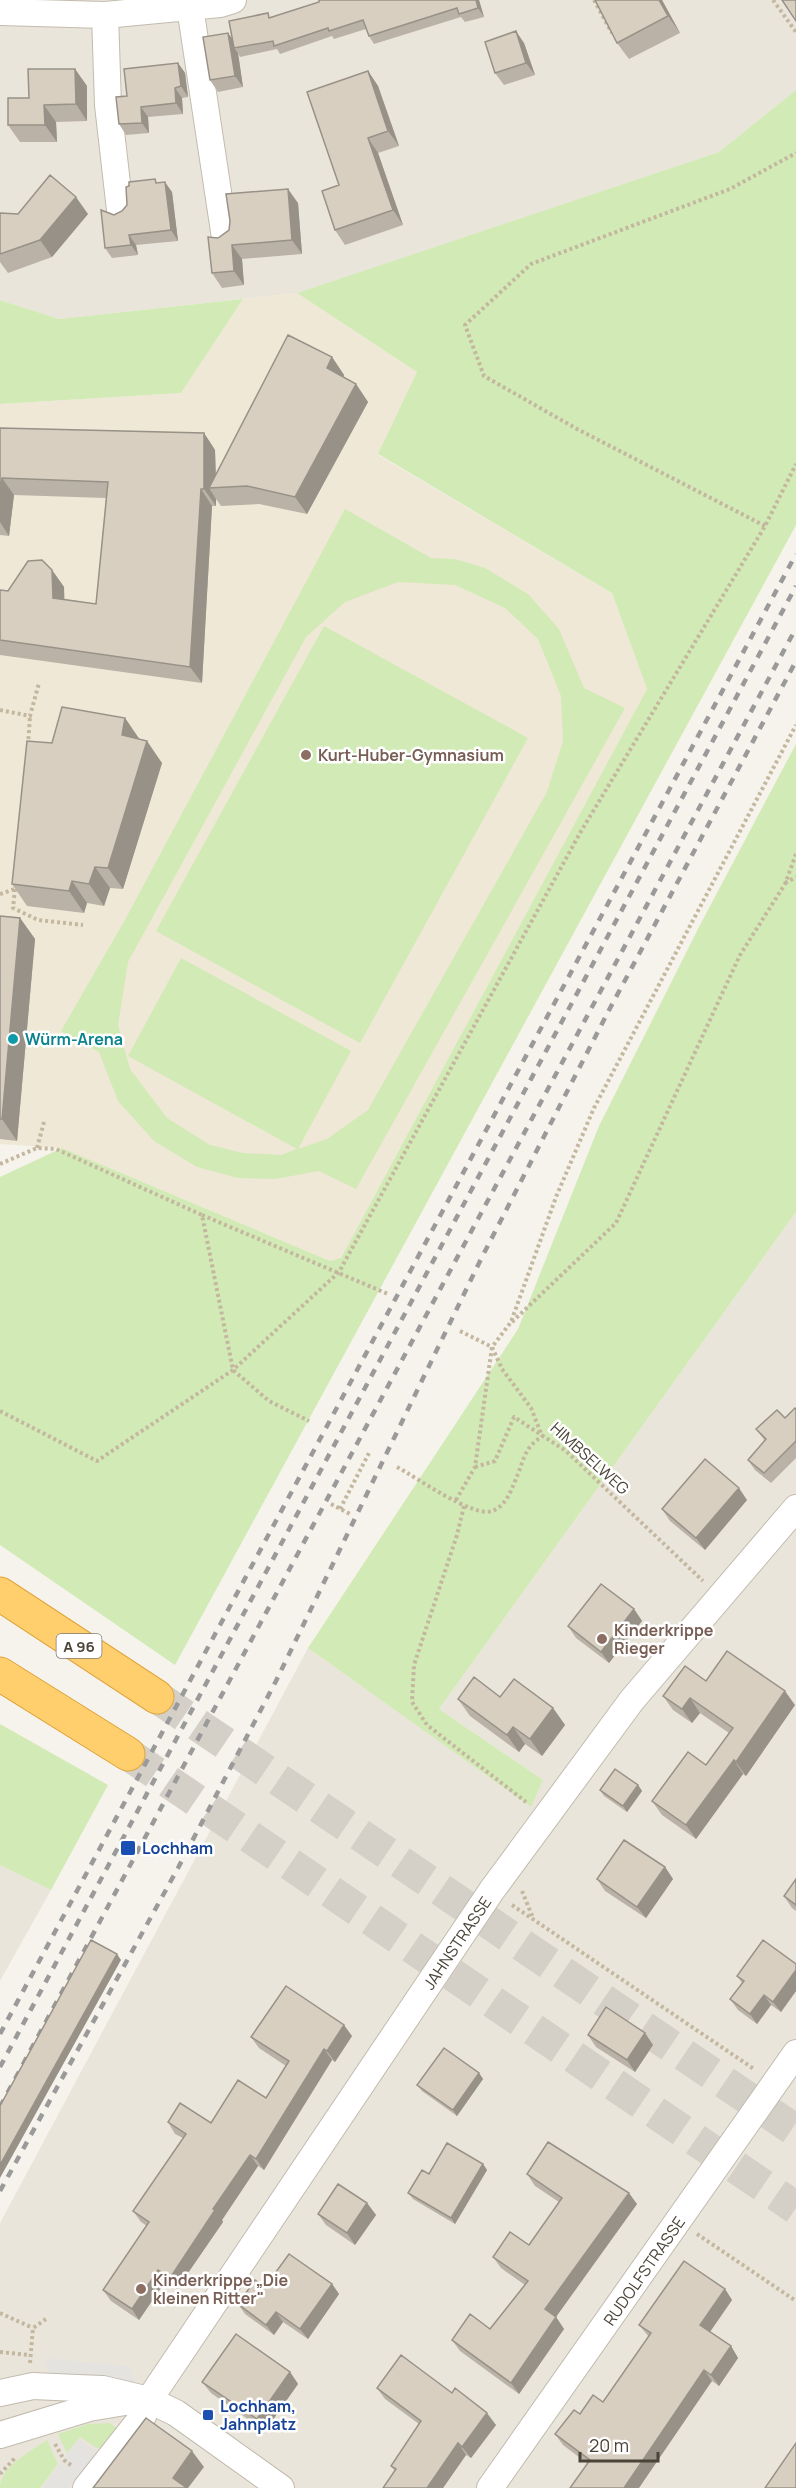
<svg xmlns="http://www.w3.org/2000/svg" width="796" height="2488" font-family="Manrope,sans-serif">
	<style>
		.residential { fill: #eae5da }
		.education { fill: #efe8d6 }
		.green { fill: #d2eab5; fill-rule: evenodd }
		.parking { fill: #e5e3e0 }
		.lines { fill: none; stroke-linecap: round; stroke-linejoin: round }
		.highway-tunnel { stroke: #d4d0c8; stroke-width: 33; stroke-dasharray: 33 16; stroke-linecap: butt }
		.minor-casing { stroke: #c2bbae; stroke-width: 28 }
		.highway-casing { stroke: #e0a43c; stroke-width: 35 }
		.path { stroke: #c4b79f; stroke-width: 4; stroke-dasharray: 3 3; stroke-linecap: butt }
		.minor { stroke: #fff; stroke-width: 26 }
		.highway { stroke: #ffcf6e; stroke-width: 33 }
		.rail { stroke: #9a9a9a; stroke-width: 4.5; stroke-dasharray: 8 8; stroke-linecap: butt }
		.wall { fill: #bab2a6 }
		.shaded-wall { fill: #979187 }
		.building { fill: #d8cfc1; stroke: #979187; stroke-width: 1.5 }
		.education-dot { fill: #8d6e63; stroke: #fff; stroke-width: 2 }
		.culture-dot { fill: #0f9aa8; stroke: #fff; stroke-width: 2 }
		.transit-dot { fill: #1a4fb4; stroke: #fff; stroke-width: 2 }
		.labels { text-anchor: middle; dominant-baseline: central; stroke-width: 5; stroke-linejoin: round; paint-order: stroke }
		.shield { fill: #fff; stroke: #817c74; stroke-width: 1.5 }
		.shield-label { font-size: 15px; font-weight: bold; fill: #4b4439 }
		.education-label { font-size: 16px; font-weight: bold; fill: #785e54; stroke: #fff; text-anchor: start }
		.culture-label { font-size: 16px; font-weight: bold; fill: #0d838f; stroke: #fff; text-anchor: start }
		.street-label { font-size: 16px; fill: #4b4439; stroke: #fff }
		.transit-label { font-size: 16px; font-weight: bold; fill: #164399; stroke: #fff; text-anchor: start }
	</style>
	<rect width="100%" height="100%" fill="#f6f3ec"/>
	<path class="residential" d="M0 0H796V90L719 152 297 293 59 319 0 300Z
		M796 1212V2488H0V2223L308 1648 531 1806 543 1780 439 1709Z
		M0 1865 51 1890 0 1981Z"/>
	<path class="education" d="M297 293 417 372 378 455 612 593 647 689 341 1258 330 1261 62 1148 0 1144V404L181 393 243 299Z"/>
	<path class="green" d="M796 90V525L175 1665 0 1545V1177L62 1148 330 1261 341 1258 647 689 612 593 378 454 417 372 297 293 719 152Z
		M243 299 181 393 0 404V300L59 319Z
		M345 509 431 558 455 559 485 568 528 594 559 629 584 688 625 708 356 1189 319 1171 275 1179 238 1178 197 1167 154 1141 118 1101 99 1052 61 1031 126 918ZM398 582 455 585 505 608 538 639 561 696 563 741 547 792 368 1110 327 1139 298 1149 351 1051 181 958 128 1056 297 1149 281 1155 243 1153 210 1145 167 1118 130 1069 118 1025 128 962 306 637 345 602Z
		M324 626 528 738 360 1043 156 931Z
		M796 744V1212L439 1709 543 1780 531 1807 308 1648 518 1329 599 1126 700 925Z
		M0 1724 108 1785 51 1890 0 1865Z
		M109 2423 117 2428 104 2447 97 2448 80 2437 67 2453 58 2434 88 2424Z
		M47 2440 58 2464 40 2488H0C0 2467 31 2451 47 2440Z"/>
	<path class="parking" d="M43 2358 128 2366 137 2385 52 2378Z
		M79 2439 96 2452 68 2488H42Z"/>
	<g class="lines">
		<path class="highway-tunnel" d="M157 1697 796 2131
			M128 1754 796 2208"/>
		<g class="minor-casing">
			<path id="minor" d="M190 7 225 238
				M0 12 105 15 220 4 233 0
				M105 15 108 105 120 210
				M0 2393 33 2386 78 2388 103 2389 149 2400 176 2413 281 2488
				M0 2435 89 2408 131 2401
				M86 2488 143 2416 149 2400 492 1890 632 1700 796 1508
				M490 2488 796 2053"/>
		</g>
		<g class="highway-casing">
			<path id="highway" d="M0 1594 157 1697
				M0 1674 128 1754"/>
		</g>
		<path class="path" d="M594 0 612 33
			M773 0 796 32
			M765 526 577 429 484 376 465 325 531 264 730 189 796 153
			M0 710 30 716 39 683
			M28 745 30 716
			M785 883 796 877
			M15 889 13 908 38 920 83 925
			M0 894 15 889 16 884
			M37 1148 44 1122
			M0 1164 37 1148 56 1149 202 1215 233 1370 269 1401 309 1421
			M202 1215 388 1294
			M512 1322 616 1223 740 955 785 884 796 854
			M460 1331 492 1347 502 1369 531 1408 542 1436
			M0 1411 97 1461 233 1370 339 1272 580 833 765 526 796 464
			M397 1467C416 1477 473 1518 492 1511 508 1505 512 1487 518 1474 525 1456 525 1447 543 1436
			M475 1467 495 1461 514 1417 566 1451 703 1581
			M456 1500 475 1467 492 1347 511 1322 556 1197 594 1108 796 725
			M331 1504 350 1514
			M464 1506 457 1535 414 1665 412 1702 427 1725 526 1802
			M340 1509 369 1453
			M522 1891 533 1918
			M512 1905 754 2069
			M697 2234 796 2301
			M0 2313 33 2328
			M0 2352 29 2355
			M30 2363 33 2328 46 2319
			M55 2444 64 2460 72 2466
			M0 2474 15 2458"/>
		<use href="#minor" class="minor"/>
		<use href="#highway" class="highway"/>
		<path class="rail" d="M0 2034 796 554
			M0 2067 796 586
			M0 2107 796 628
			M0 2191 178 1868 276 1681 481 1259 608 1012 796 661"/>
	</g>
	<path class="wall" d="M319 0H479L484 17 465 22 461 17 374 44 369 36 366 29 334 39 332 36 280 54 277 49 240 57 238 53 243 87 218 92 210 80 228 33 232 39 271 17 319 2Z
		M595 0H662L680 33 629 59 617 43Z
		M524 43 535 75 504 85 495 73Z
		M178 63 185 73 188 97 182 98 183 114 148 117 149 133 126 135 119 124 127 96Z
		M75 69 87 86V121L56 122 57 142H20L8 125 29 98Z
		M368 71 378 86 399 146 378 153 403 225 345 245 335 230 339 185Z
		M158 183 172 192 178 241 136 245 138 255 112 258 105 248 114 215 122 211Z
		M298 203 302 254 242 259 244 285 222 288 212 273 218 238Z
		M0 213 18 214H88L52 257 8 273 0 262Z
		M332 357 344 375 343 377 356 384 368 402 307 514 259 504 221 506 216 499V506H212L202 683 0 655V590L8 591 52 570 64 587V599L96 604 106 498 14 495 9 536 0 535V428L204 433 215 450 216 474Z
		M125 718 140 740 162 763 123 889 110 888 104 906 87 903 84 913 27 906 12 884 52 743Z
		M0 916 20 918 35 939 17 1141 0 1139Z
		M796 1409V1458L771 1483 755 1470 748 1460 765 1441 756 1429 785 1418Z
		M747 1500 705 1550 670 1521 662 1509Z
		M634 1609 642 1621 609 1663 576 1638 568 1626Z
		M706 1681 795 1705 746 1776 743 1774 696 1839 662 1815 652 1801 706 1765 729 1733 700 1713 692 1723 673 1710 663 1696Z
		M500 1697 553 1708 565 1725 542 1756 525 1744 519 1752 470 1716 458 1699Z
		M638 1785 642 1791 627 1812 604 1796 600 1790Z
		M665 1867 673 1879 646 1918 605 1891 597 1879Z
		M796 1879V1911L792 1908 784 1896Z
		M796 1964V1991L781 2012 771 2005 757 2024 738 2010 730 1999 742 1983 737 1976Z
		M645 2033 653 2045 635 2072 596 2047 588 2035Z
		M352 2036 335 2062 332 2060 264 2170 258 2166 222 2220 223 2222 177 2289 165 2282 139 2320 111 2301 103 2290 147 2226 141 2222 133 2211 183 2138 175 2134 168 2122 211 2123 266 2098 286 2066 259 2048 251 2037Z
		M479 2073 483 2079 457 2116 422 2091 417 2085Z
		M483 2164 487 2170 455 2224 413 2199 408 2193 429 2174Z
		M527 2174 637 2204 556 2317 564 2329 519 2394 460 2351 452 2340 490 2329 525 2285 501 2268 493 2257 529 2245 559 2202 535 2186Z
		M367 2203 376 2215 355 2245 326 2225 318 2214Z
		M332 2284 339 2294 308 2339 283 2322 274 2335 245 2314 238 2304 265 2287Z
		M725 2289 732 2300 710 2332 731 2346 738 2358 719 2386 712 2381 588 2464 563 2445 555 2434 580 2414 603 2402 649 2337 639 2325Z
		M290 2372 298 2384 265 2431 211 2393 202 2382Z
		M377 2388 496 2425 471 2458 466 2455 443 2488H383L395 2471 391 2466 419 2424 385 2399Z"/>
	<path class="shaded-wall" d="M476 0H479L484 17 478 8Z
		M659 0H662L680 33 668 16Z
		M516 31 524 43 535 75 526 63Z
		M228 33 236 44 234 48 238 53 243 87 235 76Z
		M178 63 185 73 188 97 181 86Z
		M75 69 87 86V121L76 104Z
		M368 71 378 86 399 146 388 131Z
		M175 88 182 98 183 114 176 103Z
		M44 105 56 122 57 142 45 125Z
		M141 107 148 117 149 133 142 123Z
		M368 138 378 153 403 225 393 210Z
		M165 182 172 192 178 241 171 230Z
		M288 189 298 203 302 254 292 240Z
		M76 197 88 214 52 257 40 240Z
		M129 235 136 245 138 255 131 245Z
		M232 245 242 259 244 285 234 271Z
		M332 357 344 375 340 385 327 368Z
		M356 384 368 402 307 514 295 497Z
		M204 433 215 450 216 488H209L216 499V506L204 489Z
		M2 478 14 495 9 536 0 522V496Z
		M201 489 212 506 202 683 190 667Z
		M52 570 64 587 65 615 53 598Z
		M125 718 140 740 122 735Z
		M147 741 162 763 123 889 108 868Z
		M95 867 110 888 104 906 89 884Z
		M72 881 87 903 84 913 69 891Z
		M20 918 35 939 17 1141 2 1119Z
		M739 1488 747 1500 705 1550 696 1538Z
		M634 1609 642 1621 609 1663 601 1652Z
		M785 1691 795 1705 746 1776 736 1762Z
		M690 1698 700 1713 692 1723 682 1709Z
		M553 1708 565 1725 542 1756 530 1739Z
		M513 1727 525 1744 519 1752 507 1735Z
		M734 1760 743 1774 696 1839 686 1825Z
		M638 1785 642 1791 627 1812 623 1806Z
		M665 1867 673 1879 646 1918 637 1907Z
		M117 1954 121 1960 0 2178V2165Z
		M796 1970V1991L781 2012 773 2002Z
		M764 1995 771 2005 757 2024 750 2014Z
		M344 2025 352 2036 335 2062 327 2051Z
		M645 2033 653 2045 635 2072 627 2060Z
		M324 2049 332 2060 264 2170 256 2159Z
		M479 2073 483 2079 457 2116 453 2110Z
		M250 2155 258 2166 222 2220 223 2222 177 2289 170 2278 213 2209Z
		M483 2164 487 2170 455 2224 451 2218Z
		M629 2193 637 2204 553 2321 545 2309Z
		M367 2203 376 2215 355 2245 347 2233Z
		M158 2270 165 2282 139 2320 132 2309Z
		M332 2284 339 2294 308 2339 300 2329Z
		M725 2289 732 2300 707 2336 700 2325Z
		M276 2312 283 2322 274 2335 266 2325Z
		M556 2317 564 2329 519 2394 511 2383Z
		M731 2346 738 2358 719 2386 711 2375Z
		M704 2370 712 2381 639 2488H624Z
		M290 2372 298 2384 265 2431 257 2419Z
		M487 2413 496 2425 471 2458 462 2447Z
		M458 2443 466 2455 443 2488H427Z
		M192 2451 204 2467 188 2488H180L173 2478Z"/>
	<path class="building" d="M319 0H476L478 8 459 14 457 8 369 36 363 20 329 31 328 28 274 46 273 41 234 48 229 21 268 13 269 18 319 2Z
		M595 0H659L668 16 617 43Z
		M782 0H796V21Z
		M516 31 526 63 495 73 485 42Z
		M228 33 235 76 210 80 203 37Z
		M178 63 181 86 175 88 176 103 141 107 142 123 119 124 116 97 127 96 124 69Z
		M28 69H75L76 104 44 105 45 125H8V98H29Z
		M368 71 388 131 368 138 393 210 335 230 322 191 339 185 307 92Z
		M50 175 76 197 40 240 0 254V213L18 214Z
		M155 179 156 183 165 182 171 230 129 235 131 245 105 248 101 210 114 215 122 211 127 205 126 187 129 186V182Z
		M288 189 292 240 232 245 234 271 212 273 208 237 218 238 229 230 230 221 226 194Z
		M288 335 332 357 327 368 356 384 295 497 247 486 209 488Z
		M0 428 204 433V489H201L190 667 0 640V590L8 591 28 561 42 560 52 570 53 598 96 604 108 482 2 478 0 496Z
		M62 707 125 718 122 735 147 741 108 868 95 867 89 884 72 881 69 891 12 884 27 741 52 743Z
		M0 916 20 918 2 1119H0Z
		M795 1408 796 1409V1441L764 1473 748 1460 766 1439 756 1429 777 1410 785 1418Z
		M705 1459 739 1488 696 1538 662 1509Z
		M601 1584 634 1609 601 1652 568 1626Z
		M727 1651 785 1691 736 1762 734 1760 686 1825 652 1801 688 1752 706 1765 733 1728 690 1698 682 1709 663 1696 685 1666 706 1681Z
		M474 1677 500 1697 514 1679 553 1708 530 1739 513 1727 507 1735 458 1699Z
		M615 1769 638 1785 623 1806 600 1790Z
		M624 1840 665 1867 637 1907 597 1879Z
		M796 1879V1905L784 1896Z
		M91 1940 117 1954 0 2165V2106Z
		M763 1940 796 1964V1970L773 2002 764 1995 750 2014 730 1999 744 1981 737 1976Z
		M286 1986 344 2025 327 2051 324 2049 256 2159 250 2155 213 2209 215 2210 170 2278 158 2270 132 2309 103 2290 149 2222 133 2211 186 2134 168 2122 180 2103 211 2123 238 2080 266 2098 289 2061 251 2037Z
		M606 2007 645 2033 627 2060 588 2035Z
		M444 2048 479 2073 453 2110 417 2085Z
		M548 2142 629 2193 545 2309 556 2317 511 2383 452 2340 470 2314 490 2329 528 2281 493 2257 510 2232 529 2245 562 2198 527 2174Z
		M447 2143 483 2164 451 2218 408 2193 422 2170 429 2174Z
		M338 2184 367 2203 347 2233 318 2214Z
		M289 2254 332 2284 300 2329 276 2312 266 2325 238 2304 255 2280 265 2287Z
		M684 2261 725 2289 700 2325 731 2346 711 2375 704 2370 624 2488H570L590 2460 555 2434 574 2410 580 2414 593 2395 603 2402 651 2333 639 2325Z
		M236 2334 290 2372 257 2419 202 2382Z
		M401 2355 452 2393 455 2388 487 2413 462 2447 458 2443 427 2488H383L396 2469 391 2466 421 2421 377 2388Z
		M146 2418 192 2451 173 2478 187 2488H93Z
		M796 2443V2488H765Z"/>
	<g class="education-dot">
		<circle cx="306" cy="755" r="6"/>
		<circle cx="602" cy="1639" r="6"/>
		<circle cx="141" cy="2289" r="6"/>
	</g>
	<circle class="culture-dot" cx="13" cy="1039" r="6"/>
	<g class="transit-dot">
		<rect x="120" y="1840" width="16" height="16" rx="3"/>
		<rect x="202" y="2409" width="12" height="12" rx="3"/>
	</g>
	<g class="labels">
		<rect class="shield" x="56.5" y="1634" width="45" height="24" rx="4.5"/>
		<g class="shield-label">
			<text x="79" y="1646">A 96</text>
		</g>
		<g class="education-label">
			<text x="318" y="755">Kurt-Huber-Gymnasium</text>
			<text x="614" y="1630">Kinderkrippe<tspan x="614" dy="18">Rieger</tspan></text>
			<text x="153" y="2280">Kinderkrippe „Die<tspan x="153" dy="18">kleinen Ritter"</tspan></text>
		</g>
		<g class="culture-label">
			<text x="25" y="1039">Würm-Arena</text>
		</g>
		<g class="street-label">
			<text transform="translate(590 1458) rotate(42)">HIMBSELWEG</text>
			<text transform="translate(457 1943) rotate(-56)">JAHNSTRASSE</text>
			<text transform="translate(644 2271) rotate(-55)">RUDOLFSTRASSE</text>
		</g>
		<g class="transit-label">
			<text x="142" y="1848">Lochham</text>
			<text x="220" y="2406">Lochham,<tspan x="220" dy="18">Jahnplatz</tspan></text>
		</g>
	</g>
	<path d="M580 2452v9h78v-9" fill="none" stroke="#4b4439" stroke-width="3"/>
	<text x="589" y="2452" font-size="18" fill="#4b4439" stroke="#ffffff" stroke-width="4.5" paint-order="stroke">20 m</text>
</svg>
